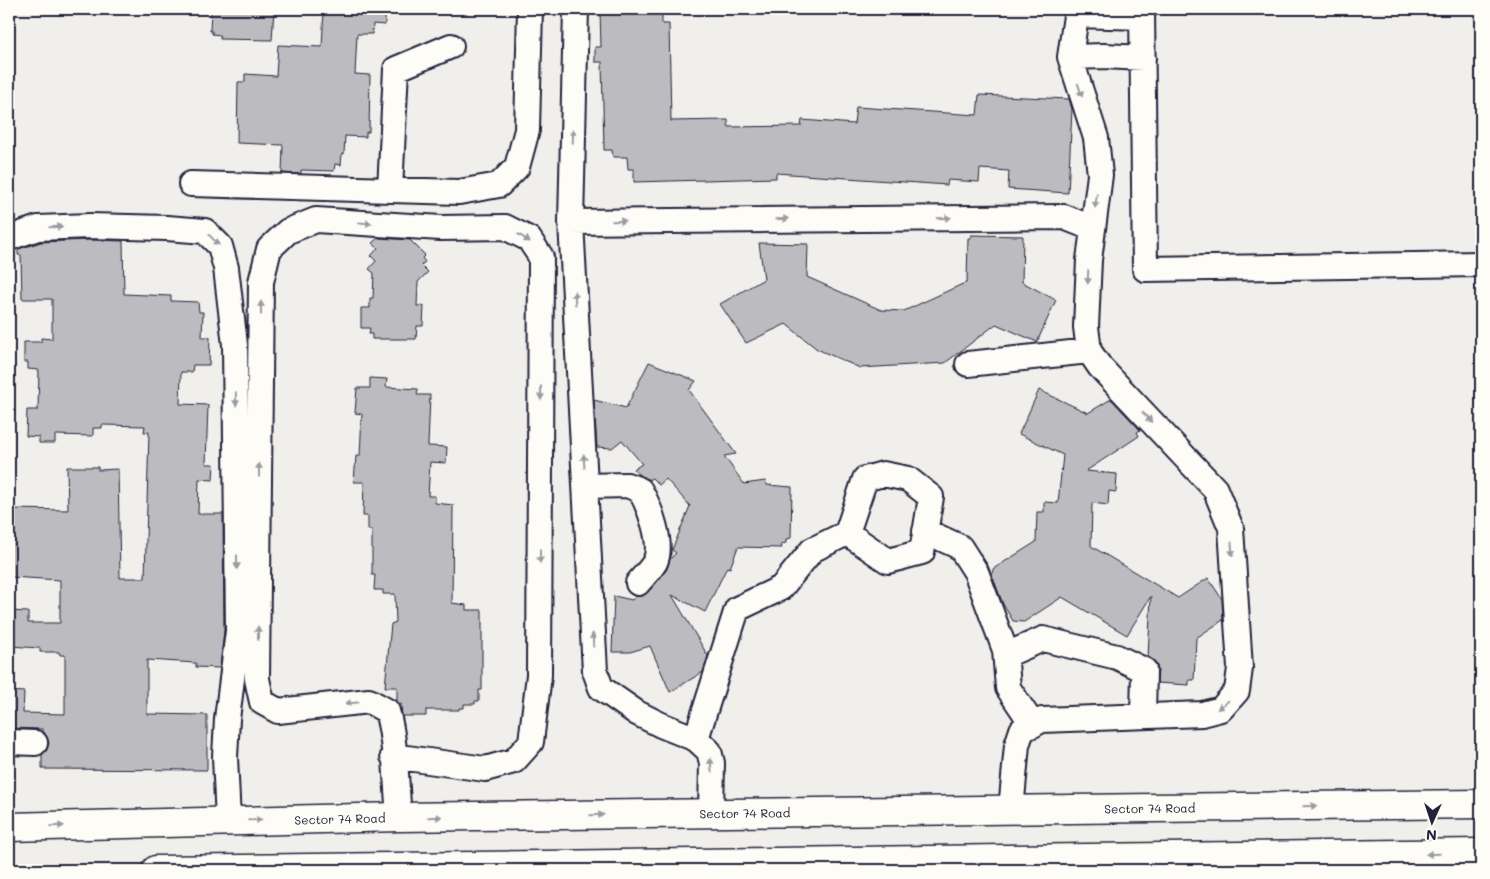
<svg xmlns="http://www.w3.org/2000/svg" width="1490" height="879" font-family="Mali,sans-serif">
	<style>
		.building { fill: #bcbcc0; stroke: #22223b }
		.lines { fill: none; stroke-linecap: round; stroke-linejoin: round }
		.street-casing { stroke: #22223b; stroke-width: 28 }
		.secondary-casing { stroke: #22223b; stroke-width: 31 }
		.street { stroke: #fdfcf7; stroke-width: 24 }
		.secondary { stroke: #fdfcf7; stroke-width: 28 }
		.oneway { fill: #9a9aa2 }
		.labels { text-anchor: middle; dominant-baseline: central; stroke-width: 4.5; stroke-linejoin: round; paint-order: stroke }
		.street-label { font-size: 12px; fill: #22223b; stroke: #fdfcf7 }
	</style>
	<rect width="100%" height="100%" fill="#f0efec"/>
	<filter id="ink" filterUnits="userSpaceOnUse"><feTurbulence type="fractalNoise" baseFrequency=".02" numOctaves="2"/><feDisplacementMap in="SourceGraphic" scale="10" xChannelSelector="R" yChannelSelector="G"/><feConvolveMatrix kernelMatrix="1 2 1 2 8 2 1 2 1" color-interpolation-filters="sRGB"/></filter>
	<g filter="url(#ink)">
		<path class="building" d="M211 9H274L272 40 220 39V35L212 34V31H210Z
			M324 9H385V25L373 24 372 34H357L355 74 370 75 369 132H366V137L345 136 344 154H342L341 165 335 164 334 171 301 170V174L282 173 283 145 237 143 238 82H245V74L276 76 278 45 322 47Z
			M600 9H662V24H669L671 121 728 120V127L801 126 802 120 854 124 856 107 977 115 979 95 1069 99 1072 109 1068 193 1008 189 1009 171 980 169 979 182 948 180 947 185 776 173V178L634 182V169H628L627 157H613L612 150H604L602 62H595V47H601Z
			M971 235 1023 236 1022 282 1056 300 1037 342 996 324 945 363 860 368 817 349 786 324 746 343 720 304 764 279 759 243 808 244 807 277 881 310 904 311 967 282 968 238H971Z
			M378 238 410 240 425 255 422 258 425 262 421 265 428 272 418 282 417 306H424L423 326H417L416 339H372V334H369L370 328H361V308H370V298H373L374 273 369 269 376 261 371 256 378 248 372 243Z
			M90 240 123 241 124 294 171 296V301L198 302 199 312H203L202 337H210L209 365H193L192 372H181L180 404 208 405 206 464H214L213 480 199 479 198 514H223L224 630 220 668 196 667V663L147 660V714L207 715V770L42 769V755L47 750 49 743 47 737 42 729 9 728V691L24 692 23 713 65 714V655H60L59 652H40V648L9 646V611L28 612V623H60V580L10 577 9 509 68 510 67 467H98V470L118 469 120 578H145L149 432H144L145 426 102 425V428H93V436L55 435V443H39V437L26 436 27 410H38L39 370 28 369V362H24V342H41V338L52 339V299H22L21 255H18V249L41 242Z
			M649 362 696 381 689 390 736 454 724 456 744 484 765 481 767 485 792 487 791 538 786 539V543L781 544 782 548 738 547 730 568 727 567 705 612 672 595 708 656 703 672 670 692 650 646 630 652H612L614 596 632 600 636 596H643L648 592 657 582 667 569 670 559 676 553 672 550 690 506 666 479 659 485 652 478 648 480 638 474 634 469 642 464 622 440 612 448 597 447 594 400 626 408Z
			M370 378 387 379 386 387 418 389 417 395H430L428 446 447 447 446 463 430 462 428 496H435V503L453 505 452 603 466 605V610H482V690H479V701H475V704H464V708H459V710H426V716H402L401 704H399L397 702V687H385L391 624 396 622 395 594H383V590H374L375 575H372V530H368V516H363L364 482H354L356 456H360L362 414 355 413 357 388H370Z
			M1039 390 1088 413 1111 399 1140 430 1137 432 1139 436 1086 471 1117 474 1116 492 1109 491 1108 505 1092 503 1091 546 1178 598 1208 578 1222 599 1223 620 1196 638 1194 680H1189V685L1157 683 1158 670 1156 663 1148 657 1151 596 1127 635 1062 597 1024 622 1013 621 1003 604 992 575 993 569 1036 542 1037 512H1044V502L1058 503 1063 455 1019 434Z"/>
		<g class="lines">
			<g class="street-casing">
				<path id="street" d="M576 9 571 222 595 671 601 688 637 713 661 725 696 739 709 751 712 763 711 813
					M1142 9 1145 269 1481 264
					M1076 15 1142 17
					M1070 57 1104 56 1143 58
					M191 184 459 192 499 185 517 167 527 130 530 9
					M390 190 396 69 451 46
					M571 222 1064 217 1092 228
					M9 238 38 228 90 226 167 228 205 231 220 246 226 268 235 345 238 631 227 719 225 757 228 821
					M968 364 1089 351
					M585 486 627 485 640 490C649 506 664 543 655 562 651 569 643 577 638 583
					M925 531 960 547 976 572 1005 650 1008 688 1033 725
					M1006 655 1043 639 1117 657 1144 670 1143 716
					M696 739 737 609 781 588 812 550 847 533 888 561 922 552 931 497 908 479 883 474 865 479 847 533
					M9 742 35 743
					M393 756 485 769 514 761 531 742 539 675 541 257 529 239 505 227 441 228 316 220 288 231 269 249 261 282 257 679 262 702 278 711 369 701 387 711C396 742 396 784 399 817
					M1011 810 1017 745 1022 730 1042 720 1202 714 1221 709 1237 691 1240 668 1231 528 1215 489 1100 367 1089 351 1086 327 1089 260 1100 175 1096 138 1070 57 1077 9"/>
			</g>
			<g class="secondary-casing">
				<g id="secondary">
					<path id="s1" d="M9 827 399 817 1481 804"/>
					<path d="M156 870 1481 853"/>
				</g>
			</g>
			<use href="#street" class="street"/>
			<use href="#secondary" class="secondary"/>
		</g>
		<defs><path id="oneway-solid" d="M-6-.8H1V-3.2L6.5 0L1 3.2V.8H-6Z" transform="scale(1.25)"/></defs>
		<g class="oneway">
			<use href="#oneway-solid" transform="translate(1080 90) rotate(72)"/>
			<use href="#oneway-solid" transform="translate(573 136) rotate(-88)"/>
			<use href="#oneway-solid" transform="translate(1096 201) rotate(98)"/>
			<use href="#oneway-solid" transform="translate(944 218) rotate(-1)"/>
			<use href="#oneway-solid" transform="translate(782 219) rotate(-1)"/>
			<use href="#oneway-solid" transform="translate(619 221) rotate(-1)"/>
			<use href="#oneway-solid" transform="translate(365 223) rotate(3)"/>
			<use href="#oneway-solid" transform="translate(56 227) rotate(-2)"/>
			<use href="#oneway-solid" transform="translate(524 238) rotate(33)"/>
			<use href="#oneway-solid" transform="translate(214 240) rotate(46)"/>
			<use href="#oneway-solid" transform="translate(1088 277) rotate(92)"/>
			<use href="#oneway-solid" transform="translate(575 298) rotate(-93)"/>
			<use href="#oneway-solid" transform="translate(261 308) rotate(-90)"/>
			<use href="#oneway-solid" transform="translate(541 393) rotate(90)"/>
			<use href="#oneway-solid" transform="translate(236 399) rotate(89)"/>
			<use href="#oneway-solid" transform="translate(1147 417) rotate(47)"/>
			<use href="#oneway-solid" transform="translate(584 461) rotate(-93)"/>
			<use href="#oneway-solid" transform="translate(259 470) rotate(-90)"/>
			<use href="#oneway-solid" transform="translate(1232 549) rotate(86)"/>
			<use href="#oneway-solid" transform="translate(540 556) rotate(90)"/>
			<use href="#oneway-solid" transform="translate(237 562) rotate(90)"/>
			<use href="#oneway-solid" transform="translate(258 633) rotate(-90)"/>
			<use href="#oneway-solid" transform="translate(593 640) rotate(-93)"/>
			<use href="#oneway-solid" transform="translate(352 703) rotate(174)"/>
			<use href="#oneway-solid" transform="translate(1223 705) rotate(142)"/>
			<use href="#oneway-solid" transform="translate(711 765) rotate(-95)"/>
			<use href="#oneway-solid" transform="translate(1310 806) rotate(-1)"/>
			<use href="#oneway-solid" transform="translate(597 815) rotate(-1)"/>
			<use href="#oneway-solid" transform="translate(435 817) rotate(-1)"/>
			<use href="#oneway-solid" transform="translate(255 820) rotate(-1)"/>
			<use href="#oneway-solid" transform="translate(57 826) rotate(-2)"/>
			<use href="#oneway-solid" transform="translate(1433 854) rotate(179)"/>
		</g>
	</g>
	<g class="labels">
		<g class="street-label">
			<text stroke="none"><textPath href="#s1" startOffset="1141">Sector 74 Road</textPath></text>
			<text stroke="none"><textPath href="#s1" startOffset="736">Sector 74 Road</textPath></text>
			<text stroke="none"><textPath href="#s1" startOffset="331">Sector 74 Road</textPath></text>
		</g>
	</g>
	<rect width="1490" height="879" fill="none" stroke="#fdfcf7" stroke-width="30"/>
	<rect x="15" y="15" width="1460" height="849" fill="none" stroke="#22223b" stroke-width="2" filter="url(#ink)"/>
	<g transform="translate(1432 822) rotate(183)" stroke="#fdfcf7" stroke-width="4" paint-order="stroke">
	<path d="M0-4L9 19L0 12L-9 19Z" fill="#22223b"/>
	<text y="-8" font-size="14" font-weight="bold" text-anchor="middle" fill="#22223b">N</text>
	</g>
</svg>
